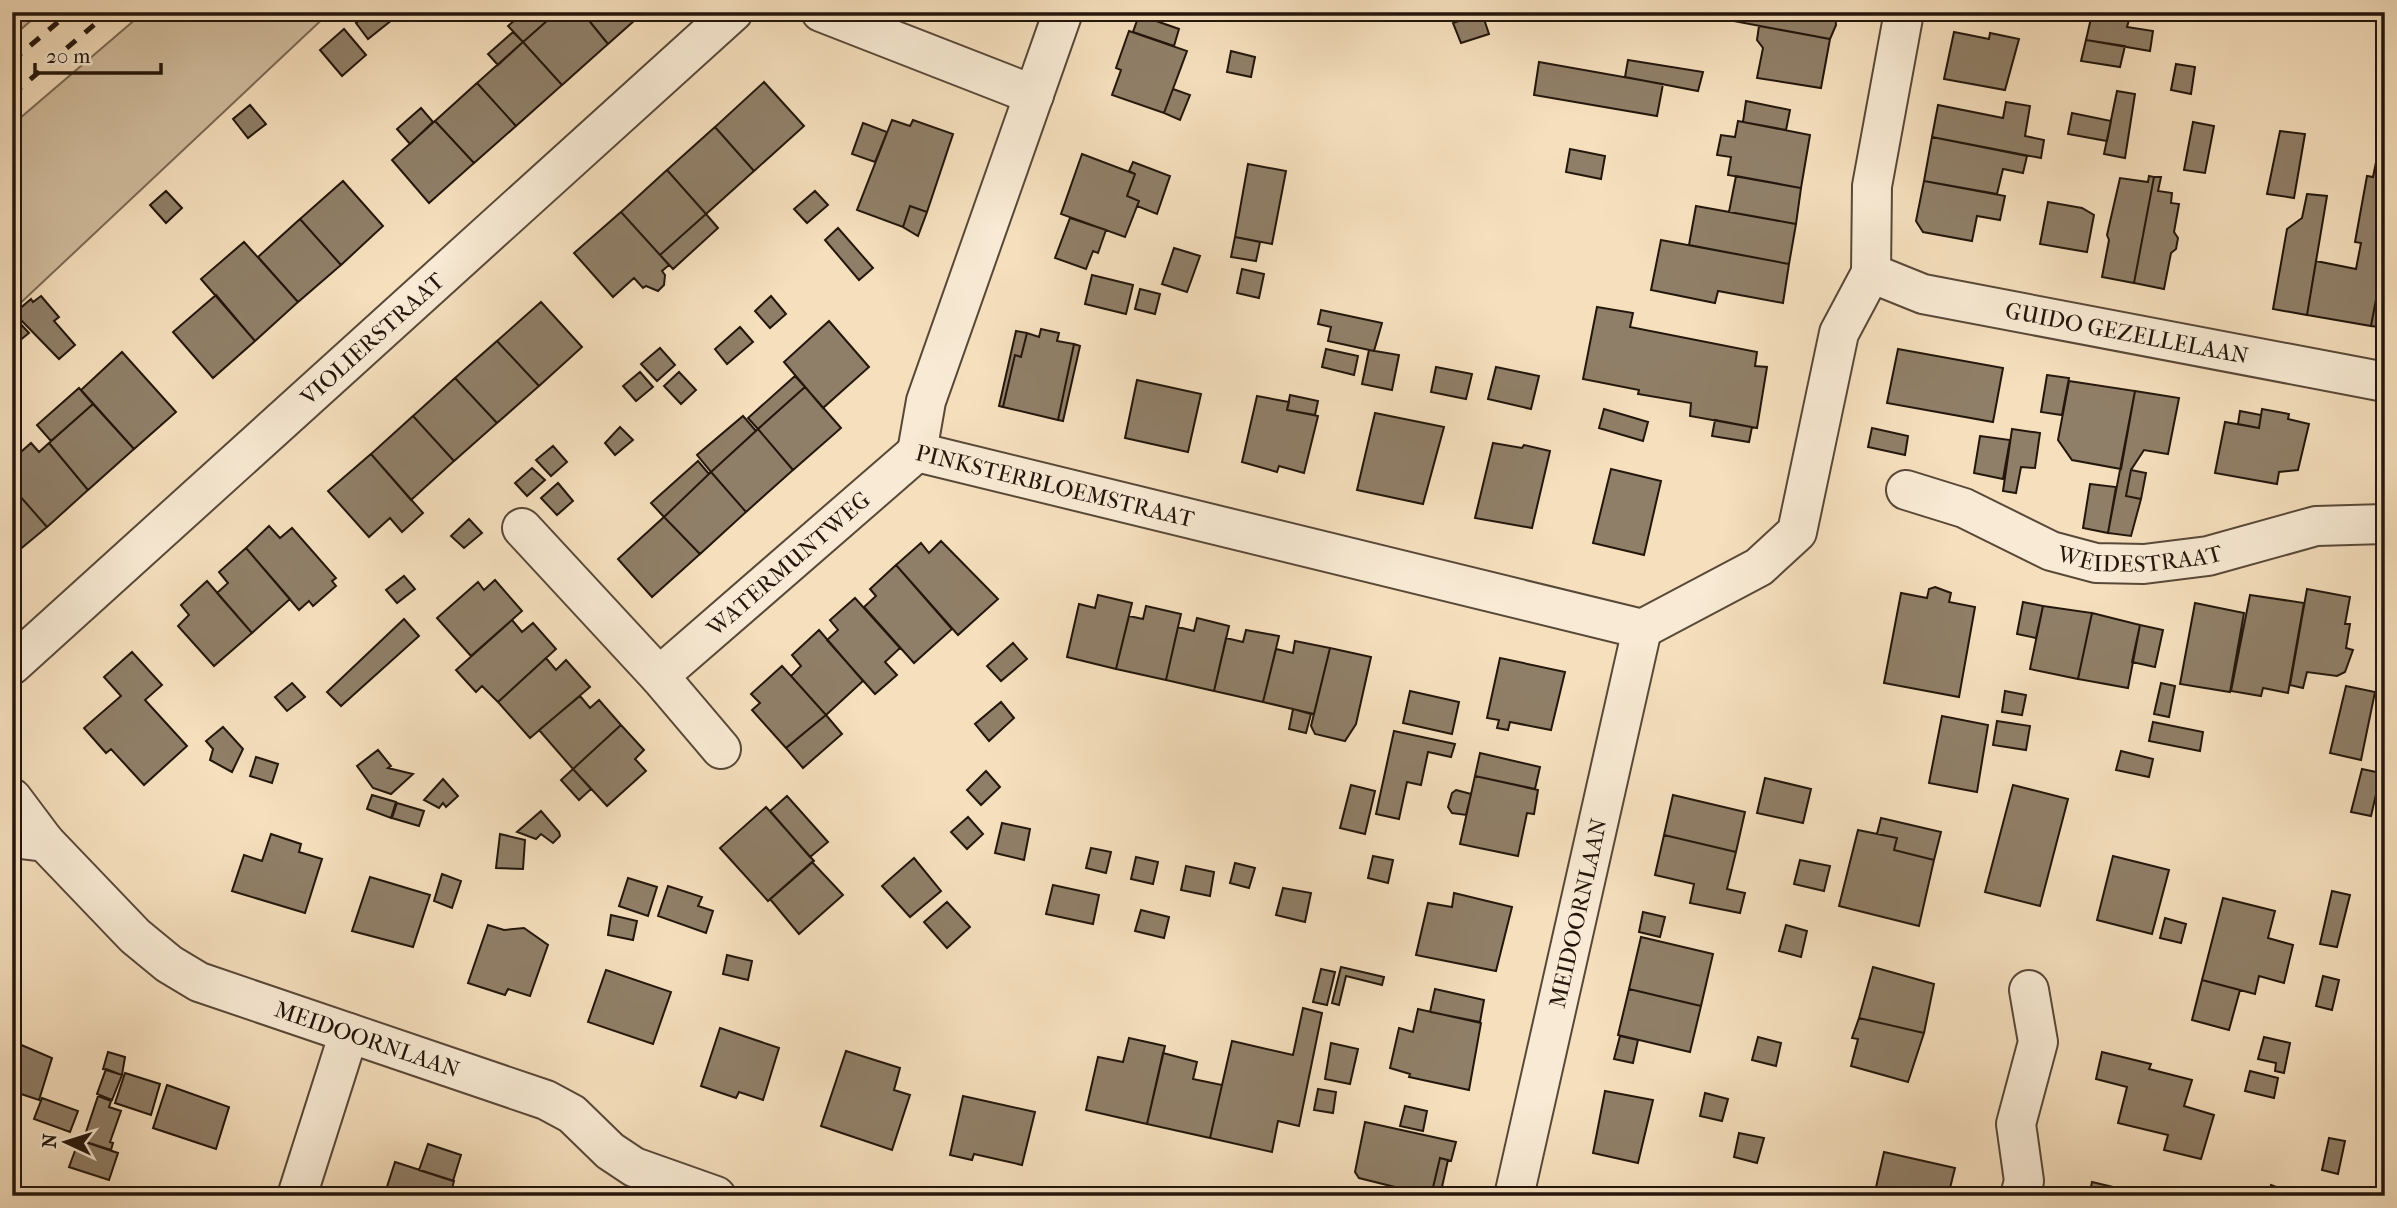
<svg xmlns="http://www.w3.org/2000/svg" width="2397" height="1208" font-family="'IM FELL French Canon',serif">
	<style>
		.green { fill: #d1bd9f; stroke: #7a6a55; stroke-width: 2 }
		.building { fill: #907f68; stroke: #23160b; stroke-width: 2 }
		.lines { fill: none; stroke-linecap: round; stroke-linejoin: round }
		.minor-casing { stroke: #584838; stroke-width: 42 }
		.minor { stroke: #f8ead4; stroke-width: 38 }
		.rail { stroke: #23160b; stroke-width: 5; stroke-dasharray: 12 12; stroke-linecap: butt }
		.labels { text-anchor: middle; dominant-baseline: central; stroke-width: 7; stroke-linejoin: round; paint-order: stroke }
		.street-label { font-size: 23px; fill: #23160b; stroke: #f8ead4 }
	</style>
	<rect width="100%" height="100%" fill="#f5dfbd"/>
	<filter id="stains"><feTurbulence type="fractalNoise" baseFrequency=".00286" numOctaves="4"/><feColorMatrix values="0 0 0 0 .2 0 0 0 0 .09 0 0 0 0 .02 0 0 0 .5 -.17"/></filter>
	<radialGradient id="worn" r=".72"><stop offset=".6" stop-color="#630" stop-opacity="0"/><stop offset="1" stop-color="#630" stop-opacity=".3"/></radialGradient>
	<path class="green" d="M12 12H41L12 37Z
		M144 12H330L12 311V125Z"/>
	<path class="building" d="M371 12H402L368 39 356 23Z
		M524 12H557L523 42 508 26Z
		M557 12H582L608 44 562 85 523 42Z
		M582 12H644L608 44Z
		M1724 12H1835L1836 25 1830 39 1723 19Z
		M1482 13 1489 34 1461 43 1453 23Z
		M2092 14 2129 20 2127 27 2153 31 2150 51 2086 40Z
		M1139 15 1179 29 1174 46 1133 32Z
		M1759 26 1830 39 1821 88 1757 78 1763 48 1757 40Z
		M344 29 366 55 342 76 320 50Z
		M1129 31 1187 51 1164 113 1112 95 1121 70 1116 68Z
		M513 32 523 42 498 65 488 54Z
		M1954 32 1989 39 1990 33 2019 39 2005 90 1944 79Z
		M2086 40 2125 46 2120 67 2081 61Z
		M523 42 562 85 516 126 477 83Z
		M1231 51 1255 57 1251 77 1227 72Z
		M1628 60 1703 72 1698 91 1625 77Z
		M1539 62 1663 84 1657 116 1534 95Z
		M2176 64 2195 67 2191 94 2171 90Z
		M764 82 804 126 754 171 715 127Z
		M477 83 516 126 474 163 435 121Z
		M1173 89 1190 95 1180 120 1164 113Z
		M2117 91 2135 94 2125 158 2104 154Z
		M1746 101 1790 110 1786 130 1743 122Z
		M2006 102 2030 106 2025 136 2044 140 2041 158 1932 137 1938 105 2003 118Z
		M250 105 266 124 248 138 233 119Z
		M421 108 433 122 410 144 397 129Z
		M2072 113 2111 121 2107 141 2068 134Z
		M892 120 910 126 913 120 953 134 927 212 910 206 903 227 857 210Z
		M435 121 474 163 429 203 392 160Z
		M1738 121 1810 135 1801 188 1728 175 1731 157 1717 155 1721 135 1735 137Z
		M2193 122 2214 126 2205 173 2184 170Z
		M863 123 887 132 875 162 852 154Z
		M715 127 754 171 706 214 667 170Z
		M2280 131 2305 134 2294 198 2267 194Z
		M2382 133 2385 251 2371 326 2307 315 2316 261 2356 269 2361 243 2355 242 2367 176 2373 177Z
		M1932 137 2027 156 2023 173 2003 169 1997 194 1924 181Z
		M1570 149 1605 156 1601 179 1566 172Z
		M1082 154 1135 174 1127 196 1139 201 1125 237 1061 214Z
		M1133 162 1170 176 1157 214 1137 206 1139 201 1127 196 1135 174 1129 171Z
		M1248 164 1286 171 1272 244 1235 237Z
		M667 170 706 214 660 255 621 212Z
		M1736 176 1801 188 1796 224 1729 212Z
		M2149 176 2154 177 2134 283 2102 277 2109 240 2107 235 2120 178 2148 182Z
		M2154 177H2161L2158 191 2172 193 2171 203 2179 204 2174 232 2178 238 2176 249 2171 253 2164 289 2134 283Z
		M343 181 383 226 341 265 300 219Z
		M1924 181 2005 196 2000 220 1977 216 1972 241 1923 232 1916 221Z
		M166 191 182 208 166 223 150 205Z
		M815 191 828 205 807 223 794 209Z
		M2307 194 2327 196 2307 315 2273 309 2287 229 2302 218Z
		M2048 202 2082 208 2094 215 2087 252 2040 244Z
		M910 206 927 212 918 236 903 227Z
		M1696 206 1796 224 1789 264 1689 245Z
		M621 212 669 265 662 271 665 275 664 285 658 291 646 286 643 288 634 278 613 297 574 253Z
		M706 214 718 228 673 269 660 255Z
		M1070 218 1106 230 1098 253 1093 251 1086 269 1055 258Z
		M300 219 341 265 298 302 258 257Z
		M838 228 873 268 859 280 825 240Z
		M1235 237 1260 242 1256 261 1231 257Z
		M1661 240 1789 264 1783 303 1718 291 1715 303 1651 290Z
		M244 242 298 302 255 341 201 279Z
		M1174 248 1200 256 1187 292 1162 284Z
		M2385 251V328L2371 326Z
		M1242 269 1264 274 1259 298 1237 293Z
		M1092 275 1133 285 1126 314 1085 304Z
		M1140 289 1160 294 1155 314 1135 309Z
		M216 295 255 341 213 378 173 332Z
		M41 296 59 317 54 321 75 345 59 359 18 317 17 311 31 299 33 302Z
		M771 296 786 314 770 328 755 311Z
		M541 302 582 347 539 386 497 341Z
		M1597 307 1633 313 1630 327 1757 352 1755 366 1767 367 1757 428 1690 416 1691 403 1638 394 1639 390 1583 379Z
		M1321 310 1382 323 1374 351 1328 341 1331 327 1318 324Z
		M16 319 29 333 12 347V323Z
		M829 321 869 367 823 408 784 362Z
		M740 327 753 342 727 364 715 349Z
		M1041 329 1059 333 1057 341 1074 344 1058 420 1003 407 1015 355 1021 357 1027 333 1039 337Z
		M1016 331 1027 333 1021 357 1015 355 1003 407 999 406Z
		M497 341 539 386 497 423 455 378Z
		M1074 344 1080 346 1063 421 1058 420Z
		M660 348 675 365 657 381 641 364Z
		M1326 349 1358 356 1354 375 1322 367Z
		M1898 349 2003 368 1993 422 1887 403Z
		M1369 350 1399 355 1392 390 1362 384Z
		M122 352 176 412 134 449 81 390Z
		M1436 367 1472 374 1466 399 1431 392Z
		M1496 367 1539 376 1531 409 1488 399Z
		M640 372 653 387 636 401 623 386Z
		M679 372 696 390 681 404 664 386Z
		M2047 375 2069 378 2062 415 2041 412Z
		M795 376 805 387 758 429 748 418Z
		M455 378 497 423 454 461 413 416Z
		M1137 380 1201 394 1188 452 1125 438Z
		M2069 381 2135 391 2121 469 2072 460 2058 440Z
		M805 387 841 428 793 470 758 429Z
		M79 388 93 404 51 441 37 425Z
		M2135 391 2179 398 2168 454 2144 450 2131 470 2126 496 2141 499 2131 536 2108 533Z
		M1290 395 1318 401 1315 415 1287 410Z
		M1257 396 1289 402 1287 410 1318 416 1304 473 1279 466 1277 472 1242 462Z
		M93 404 134 449 88 490 49 443Z
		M1604 409 1648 422 1643 441 1599 428Z
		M2262 409 2289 414 2288 419 2309 424 2298 470 2279 472 2277 484 2215 473 2225 422 2259 428Z
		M2240 411 2261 415 2259 428 2238 424Z
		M1375 413 1444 427 1423 504 1357 490Z
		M413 416 454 461 411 500 371 454Z
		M743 416 756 431 711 472 697 455Z
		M1715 420 1752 427 1749 442 1712 436Z
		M620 427 633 440 615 455 605 443Z
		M1872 428 1908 436 1905 455 1868 447Z
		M758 429 793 470 746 512 711 472Z
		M2012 429 2040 433 2035 468 2021 467 2016 493 2003 491Z
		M1980 436 2010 440 2003 479 1974 473Z
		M31 443 39 452 49 443 88 490 47 527 12 487V476L19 470 12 460Z
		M1493 443 1522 448 1524 445 1550 451 1532 528 1475 518Z
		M553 446 567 462 551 476 536 460Z
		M371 454 423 513 402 532 390 518 369 537 328 491Z
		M698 461 709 474 664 517 651 503Z
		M532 468 545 480 527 496 515 483Z
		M1611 469 1661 481 1644 555 1593 543Z
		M2131 470 2146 473 2141 499 2126 496Z
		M711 472 746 512 700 554 664 517Z
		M558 483 573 501 557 515 541 498Z
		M2090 484 2116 487 2108 533 2083 528Z
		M12 487 47 527 12 556Z
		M664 517 700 554 652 597 618 559Z
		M469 519 482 533 464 548 451 536Z
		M269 526 280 538 292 528 336 578 332 581 336 586 313 606 309 601 299 610 246 548Z
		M941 541 998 599 958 635 896 565 921 543 929 553Z
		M246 548 290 599 252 633 217 593 228 583 219 572Z
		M896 565 952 629 914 663 864 607 876 596 870 589Z
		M404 576 415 589 397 603 386 590Z
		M495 580 522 611 471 656 437 618 478 582 484 590Z
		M207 581 252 633 214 666 178 626 189 615 181 605Z
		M1935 587 1951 593 1949 602 1975 607 1959 697 1884 683 1901 593 1927 598 1929 589Z
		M2307 589 2350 597 2345 624H2350L2346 648 2353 650 2345 672 2337 676 2307 672 2303 688 2290 685Z
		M1098 595 1132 603 1116 669 1067 657 1079 604 1095 608Z
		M2250 595 2304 603 2288 693 2263 688 2261 696 2231 691Z
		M855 598 900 648 885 662 897 675 875 694 827 640 838 630 830 620Z
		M2023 602 2043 606 2036 638 2017 634Z
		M2195 603 2244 613 2230 692 2180 684Z
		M1146 606 1181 614 1166 680 1116 669 1129 616 1143 619Z
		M2043 606 2092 613 2078 679 2030 669Z
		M2092 613 2140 625 2128 688 2078 679Z
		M1197 618 1229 626 1214 691 1166 680 1178 627 1194 631Z
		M404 619 419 636 341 706 327 692Z
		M512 620 522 632 533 623 556 649 498 702 482 686 476 692 456 670Z
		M2140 625 2163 630 2155 667 2132 662Z
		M819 630 863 681 826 715 791 676 801 666 792 655Z
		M1246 630 1279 636 1263 702 1214 691 1226 638 1243 642Z
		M1295 641 1330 648 1314 714 1263 702 1276 649 1293 653Z
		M1013 643 1027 659 1001 681 987 666Z
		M1330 648 1371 657 1356 724 1345 741 1315 734 1311 726Z
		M2385 651V690L2377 689Z
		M132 652 162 685 145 700 187 746 144 785 111 749 106 753 84 728 121 696 104 677Z
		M546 658 556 670 566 660 590 687 530 738 498 702Z
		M1500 658 1565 672 1551 730 1510 722 1508 730 1497 728 1499 720 1487 718Z
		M782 666 826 715 786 748 752 710 760 703 751 694Z
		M292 683 305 697 287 711 275 697Z
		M2161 683 2175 686 2169 717 2154 714Z
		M2346 686 2375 692 2361 760 2330 753Z
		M1410 691 1459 702 1452 734 1403 723Z
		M2005 691 2026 695 2022 715 2002 712Z
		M580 696 590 708 599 700 621 725 573 769 539 730Z
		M1001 702 1014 718 989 741 975 724Z
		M1293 709 1311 714 1306 733 1289 729Z
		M826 715 842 734 803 768 786 748Z
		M1942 716 1988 725 1977 792 1929 783Z
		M1997 721 2030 726 2026 750 1993 745Z
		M2153 722 2203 732 2200 751 2149 741Z
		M621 725 644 750 635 759 646 771 607 806 573 769Z
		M223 727 243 749 232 772 210 760 213 749 206 741Z
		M1394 731 1455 744 1451 757 1428 752 1421 785 1407 782 1399 819 1376 814Z
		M378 750 391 766 388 768 413 774 391 794 373 788 357 766Z
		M2121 751 2153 759 2149 777 2116 770Z
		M1480 753 1540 767 1535 789 1475 776Z
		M256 757 278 764 272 783 250 776Z
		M573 769 591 789 579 800 561 780Z
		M2362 769 2381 773 2371 816 2351 812Z
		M986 771 1000 787 981 805 967 790Z
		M1475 776 1538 790 1534 814 1527 813 1518 856 1460 844Z
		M1765 778 1811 789 1803 823 1757 813Z
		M443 779 458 796 446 807 443 803 439 808 424 800Z
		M1351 785 1375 791 1365 834 1340 828Z
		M2013 785 2068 799 2040 906 1985 892Z
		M1456 790 1471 794 1466 815 1452 813 1448 807 1452 793Z
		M372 795 396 802 391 818 367 809Z
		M1673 795 1745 812 1736 852 1664 835Z
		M787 796 828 842 810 857 770 811Z
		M397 803 424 811 419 826 392 818Z
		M766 807 814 861 768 901 720 848Z
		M541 811 559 832 560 836 553 843 541 834 536 839 517 832Z
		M968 817 983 834 967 849 951 832Z
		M1881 818 1941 832 1934 860 1894 850 1897 838 1877 834Z
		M1002 823 1030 829 1024 860 995 853Z
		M1858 830 1897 838 1894 850 1934 860 1919 926 1839 906Z
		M271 834 301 844 299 852 322 859 305 913 232 891 244 855 262 861Z
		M500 834 525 840 523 869 496 868Z
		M1664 835 1736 852 1727 889 1745 893 1740 913 1690 903 1694 884 1655 875Z
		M1091 848 1111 852 1106 873 1086 868Z
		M1373 856 1393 860 1388 883 1368 878Z
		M2113 856 2169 870 2152 934 2097 920Z
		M1136 857 1158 862 1153 884 1131 879Z
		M914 858 941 891 910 917 882 886Z
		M1800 860 1830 866 1824 891 1794 884Z
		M812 862 843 895 799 934 770 899Z
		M1235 863 1255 868 1249 888 1230 883Z
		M1186 866 1214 872 1210 896 1181 890Z
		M442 874 461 881 452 908 434 901Z
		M370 877 430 895 413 947 352 931Z
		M628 878 657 887 648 916 619 906Z
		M1053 885 1099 895 1093 924 1046 914Z
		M668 886 702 897 698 906 713 911 706 933 658 916Z
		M1283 888 1311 893 1305 922 1276 915Z
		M2332 891 2350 895 2337 947 2320 944Z
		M1454 893 1512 907 1496 971 1416 955 1428 903 1452 907Z
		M2223 898 2275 911 2268 938 2293 945 2284 983 2259 976 2255 994 2202 980Z
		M947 902 970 927 947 948 924 922Z
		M1141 910 1169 917 1164 938 1135 931Z
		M1643 912 1665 917 1660 937 1639 932Z
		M611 915 637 921 633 940 608 935Z
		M2165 918 2186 924 2181 943 2160 938Z
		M488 925 504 930 524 928 548 945 530 996 508 989 505 995 468 983Z
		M1786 925 1807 931 1801 957 1779 951Z
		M1641 937 1713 954 1701 1006 1629 989Z
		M727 955 752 961 748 980 723 974Z
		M1341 967 1384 977 1382 985 1346 976 1339 1005 1332 1003Z
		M1873 967 1934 984 1924 1033 1859 1018Z
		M1321 969 1335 972 1327 1005 1313 1002Z
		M606 970 671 992 653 1044 588 1022Z
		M2323 976 2339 980 2332 1010 2316 1006Z
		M2202 980 2240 990 2229 1030 2192 1020Z
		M1435 989 1484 1000 1480 1022 1430 1012Z
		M1629 989 1701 1006 1690 1052 1618 1035Z
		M1303 1008 1322 1013 1299 1126 1278 1121 1272 1152 1210 1138 1232 1041 1293 1055Z
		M1418 1009 1481 1023 1469 1090 1409 1077 1410 1074 1390 1068 1399 1028 1413 1032Z
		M1859 1018 1924 1033 1908 1082 1851 1066 1858 1039 1852 1038Z
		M720 1028 779 1048 763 1100 739 1092 736 1098 701 1086Z
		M1620 1036 1638 1040 1633 1063 1614 1059Z
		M1758 1037 1781 1043 1776 1066 1752 1060Z
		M2264 1037 2290 1043 2284 1073 2275 1071 2276 1063 2258 1059Z
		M1129 1038 1165 1046 1147 1124 1086 1110 1098 1057 1123 1062Z
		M12 1041 52 1058 39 1100 12 1091Z
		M1331 1043 1358 1049 1350 1084 1325 1079Z
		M846 1051 900 1068 894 1090 910 1095 892 1150 821 1126Z
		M108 1052 125 1057 122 1075 103 1069Z
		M2102 1052 2151 1064 2149 1069 2192 1080 2184 1106 2214 1115 2201 1159 2164 1150 2168 1135 2118 1123 2127 1087 2096 1079Z
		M1163 1053 1197 1062 1193 1079 1222 1085 1210 1138 1147 1124Z
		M106 1069 122 1075 112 1100 97 1094Z
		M2250 1071 2278 1078 2274 1098 2245 1091Z
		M125 1073 160 1084 151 1115 115 1103Z
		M167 1085 229 1107 216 1149 153 1128Z
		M1318 1089 1336 1092 1333 1113 1314 1110Z
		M1605 1091 1653 1100 1638 1163 1593 1153Z
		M1705 1093 1728 1099 1722 1121 1700 1116Z
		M98 1096 111 1101 109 1107 121 1111 110 1142 113 1143 111 1150 83 1141Z
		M963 1096 1035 1112 1022 1165 974 1154 972 1160 950 1155Z
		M42 1098 78 1111 70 1132 34 1119Z
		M1405 1106 1427 1111 1423 1131 1400 1126Z
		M1365 1122 1456 1142 1451 1161 1440 1158 1431 1196 1359 1178 1355 1172Z
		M1739 1133 1764 1138 1757 1163 1734 1157Z
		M2329 1138 2345 1141 2338 1174 2322 1170Z
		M79 1140 118 1153 109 1180 69 1167Z
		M428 1144 461 1155 453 1181 419 1170Z
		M1884 1152 1955 1168 1948 1196H1874Z
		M1440 1158 1448 1160 1440 1196H1431Z
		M395 1162 454 1181 450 1196H384Z
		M2092 1182 2151 1196H2089Z
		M2271 1185 2289 1192 2288 1196H2268Z"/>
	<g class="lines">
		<g class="minor-casing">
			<g id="minor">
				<path d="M821 12 1034 95"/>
				<path d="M1871 273 1872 186 1904 12"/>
				<path id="s1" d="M917 452 1642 629"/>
				<path d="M917 452 926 401 1063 12"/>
				<path id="s2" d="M1906 490 1964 508 2051 551 2096 563 2144 564 2208 556 2316 526 2385 524"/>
				<path id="s3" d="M522 528 659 676 917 452"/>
				<path id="s4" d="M1642 629 1759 567 1797 532 1839 333 1871 273 1923 294 2385 382"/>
				<path id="s5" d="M12 665 733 12"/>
				<path d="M659 676 721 749"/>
				<path d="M12 798 45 842"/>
				<path id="s6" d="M12 838 45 842 135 936 169 964 199 982 546 1100 572 1114 610 1151 634 1167 716 1196"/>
				<path d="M297 1196 349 1033"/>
				<path id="s7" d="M1514 1196 1642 629"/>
				<path d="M2020 1196 2024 1181 2016 1124 2038 1042 2029 990"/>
			</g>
		</g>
		<use href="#minor" class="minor"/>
		<path class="rail" d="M12 61 70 12
			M12 95 109 12"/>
	</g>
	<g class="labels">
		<g class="street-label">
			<text stroke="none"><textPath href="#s4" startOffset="719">GUIDO GEZELLELAAN</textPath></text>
			<text stroke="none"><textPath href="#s5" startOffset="486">VIOLIERSTRAAT</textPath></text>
			<text stroke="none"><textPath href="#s1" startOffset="142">PINKSTERBLOEMSTRAAT</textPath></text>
			<text stroke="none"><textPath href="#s2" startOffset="248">WEIDESTRAAT</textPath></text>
			<text stroke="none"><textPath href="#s3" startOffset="373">WATERMUNTWEG</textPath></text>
			<text stroke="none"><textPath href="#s7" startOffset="290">MEIDOORNLAAN</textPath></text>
			<text stroke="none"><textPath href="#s6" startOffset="420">MEIDOORNLAAN</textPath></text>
		</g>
	</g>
	<rect width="2397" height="1208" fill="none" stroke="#f5dfbd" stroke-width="42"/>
	<rect x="14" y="14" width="2369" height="1180" fill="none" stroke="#23160b" stroke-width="3.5"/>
	<rect x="21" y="21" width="2355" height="1166" fill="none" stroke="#23160b" stroke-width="2"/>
	<g transform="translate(66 1142) rotate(274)" stroke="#f8ead4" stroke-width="5" paint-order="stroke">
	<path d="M0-5L12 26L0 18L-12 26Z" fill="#23160b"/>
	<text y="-10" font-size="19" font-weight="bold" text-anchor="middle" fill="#23160b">N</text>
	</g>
	<path d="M35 63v10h126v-10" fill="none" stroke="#23160b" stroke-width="3.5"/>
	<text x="46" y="63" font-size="21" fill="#23160b" stroke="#f8ead4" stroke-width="5" paint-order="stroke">20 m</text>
	<rect width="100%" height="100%" filter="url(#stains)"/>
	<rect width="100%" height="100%" fill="url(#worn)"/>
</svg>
